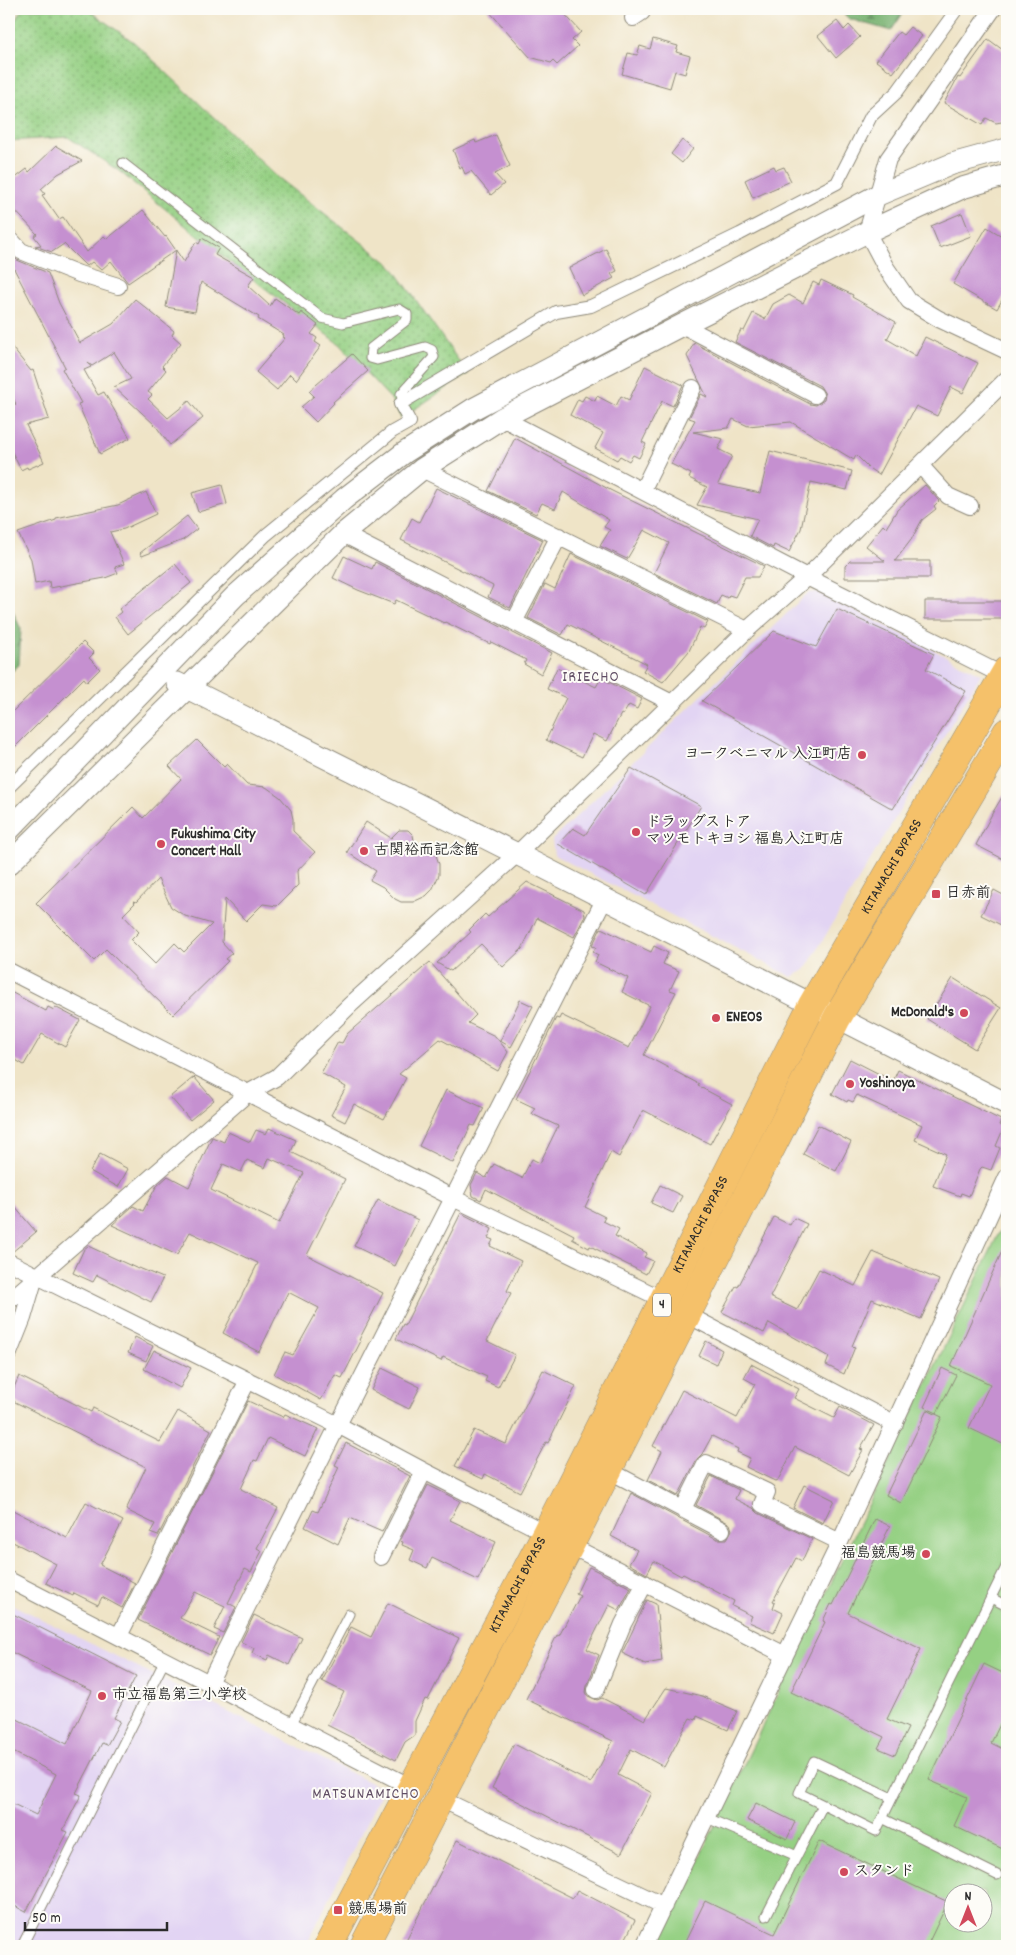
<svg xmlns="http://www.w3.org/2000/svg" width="1016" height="1955" font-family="Dekko,'Klee One',sans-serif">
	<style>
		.built { fill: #e2d4f3 }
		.forest { fill: url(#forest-firs); stroke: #526e4e }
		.park { fill: url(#park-dots); stroke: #607e57 }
		.pitch { fill: #95d083; stroke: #607e57; fill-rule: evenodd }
		.building { fill: #c590d0; fill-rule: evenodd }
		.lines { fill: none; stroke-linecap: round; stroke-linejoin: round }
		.service-casing { stroke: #8d8879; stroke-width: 11 }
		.pedestrian-casing { stroke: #8d8879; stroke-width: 14 }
		.minor-casing { stroke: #8d8879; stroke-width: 18 }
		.tertiary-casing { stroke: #8d8879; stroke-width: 23 }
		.trunk-casing { stroke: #8d8879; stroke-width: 29 }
		.service { stroke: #fff; stroke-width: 9 }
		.pedestrian { stroke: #fff; stroke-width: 12 }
		.minor { stroke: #fff; stroke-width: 16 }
		.tertiary { stroke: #fff; stroke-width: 21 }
		.trunk { stroke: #f5c16b; stroke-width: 28 }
		.poi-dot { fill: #d1495b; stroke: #fdfcf7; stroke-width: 2 }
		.labels { text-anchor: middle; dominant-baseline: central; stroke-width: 4; stroke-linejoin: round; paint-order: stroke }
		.shield { fill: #fdfcf7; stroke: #6a6a68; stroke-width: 1 }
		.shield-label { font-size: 14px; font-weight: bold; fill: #2b2b2b }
		.poi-label { font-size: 15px; font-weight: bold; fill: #2b2b2b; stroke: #fdfcf7; text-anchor: start }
		.street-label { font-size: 15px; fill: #2b2b2b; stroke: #fdfcf7 }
		.neighbourhood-label { font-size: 16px; letter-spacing: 1px; fill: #614e65; stroke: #fdfcf7 }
	</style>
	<defs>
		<pattern id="forest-firs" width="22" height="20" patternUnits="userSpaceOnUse" patternTransform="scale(1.25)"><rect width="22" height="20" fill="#78b271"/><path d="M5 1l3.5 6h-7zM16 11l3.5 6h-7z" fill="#63915d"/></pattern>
		<pattern id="park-dots" width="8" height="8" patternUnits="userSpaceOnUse" patternTransform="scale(1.25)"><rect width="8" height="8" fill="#95d083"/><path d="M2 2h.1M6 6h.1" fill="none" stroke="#7aa96b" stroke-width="1.8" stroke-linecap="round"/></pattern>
	</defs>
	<rect width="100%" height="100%" fill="#fdfcf7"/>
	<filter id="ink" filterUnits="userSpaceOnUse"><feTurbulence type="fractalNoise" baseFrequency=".02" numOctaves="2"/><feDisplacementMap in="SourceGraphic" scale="10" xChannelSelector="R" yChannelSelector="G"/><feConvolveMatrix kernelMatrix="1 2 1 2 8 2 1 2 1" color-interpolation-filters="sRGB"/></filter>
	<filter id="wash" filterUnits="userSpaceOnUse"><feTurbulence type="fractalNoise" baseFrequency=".0096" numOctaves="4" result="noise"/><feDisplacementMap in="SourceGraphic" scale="20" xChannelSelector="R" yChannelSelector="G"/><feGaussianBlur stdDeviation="1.12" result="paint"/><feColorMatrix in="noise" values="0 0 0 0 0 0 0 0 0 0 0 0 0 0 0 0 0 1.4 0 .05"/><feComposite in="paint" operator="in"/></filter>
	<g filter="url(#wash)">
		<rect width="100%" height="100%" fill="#efe4c7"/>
		<path class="built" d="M819 592 981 674 805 970 792 977 554 855 552 840 808 593Z
			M9 1603 383 1789 306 1946H27L9 1937Z"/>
		<path class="forest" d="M839 9H906L891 31 849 19Z
			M9 603 21 629 19 665 9 674Z"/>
		<path class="park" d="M22 9H87L135 43 275 175 392 266 468 374 401 418 391 399 339 344 226 259 119 171 68 137 9 141V31Z"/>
		<path class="pitch" d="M1007 1216V1946H657ZM954 1892H984V1922H954Z"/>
		<g id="blocks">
			<path class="building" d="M487 9H560L581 32 572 40 578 46 557 65 553 61 551 63 530 57Z
				M837 21 844 30 849 25 860 37 836 58 818 36Z
				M910 27 922 36 893 73 876 61 899 32 903 35Z
				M653 39 678 46 676 52 690 56 685 74 675 71 670 88 622 74 628 53 637 55 640 46 650 49Z
				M988 39 1007 53V121L996 123 986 118 982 125 944 103 958 77 960 78Z
				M496 135 510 166 495 174 504 184 491 195 471 171 465 174 462 167 460 168 453 150 475 140 476 143Z
				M682 140 693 149 682 163 671 154Z
				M56 146 82 161 58 174 41 189 45 194 42 195 59 219 63 217 87 252 104 236 107 239 143 210 165 237 166 236 184 262 196 242 199 244 202 238 219 248 215 255 254 277 248 286 270 306 275 298 299 315 301 312 318 325 311 334 317 338 315 342 321 346 296 380 290 374 277 390 256 372 285 338 283 337 284 335 258 319 259 317 201 282 195 312 166 307 176 250 128 283 111 261 101 270 92 262 87 266 85 265 64 244 52 252 35 246 41 245 34 236 37 234 9 204V183L27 169 29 172Z
				M774 166 776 170 784 167 791 181 753 198 745 180Z
				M962 213 971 236 940 248 931 226Z
				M987 227 1007 239V291L997 309 953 284Z
				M606 249 617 271 611 274 614 278 582 295 569 268Z
				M9 253 17 260 48 273 59 303 80 343 113 324 135 299 174 331 172 335 181 343 162 366 166 370 148 392 152 395 148 399 168 418 189 401 203 418 170 445 155 425 114 387 131 379 114 352 92 366 88 363 91 367 84 370 98 395 104 392 130 438 100 454 78 404 81 403 62 369 65 367 10 261Z
				M821 280 853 295 852 297 896 322 887 339 916 356 925 337 978 363 963 393 951 387 937 416 916 406 879 475 870 469 856 455 854 460 791 422 748 426 733 419 728 428 693 432 723 439 718 449 732 456 718 484 760 493 770 451 852 471 847 490 811 482 801 529 789 552 774 545 773 548 750 536 758 519 697 505 707 487 689 478 691 474 671 464 695 420 689 418 701 394 707 397 687 356 694 343 810 404 816 405 824 400 825 394 820 386 735 342 741 330 744 331 753 313 765 319 773 304 789 295 803 303 813 282 819 285Z
				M9 344 31 371 33 370 49 419 26 425 44 462 28 469 27 467 21 470 9 446V391L16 405 9 387Z
				M352 354 368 371 333 402 334 403 316 422 301 407 314 396 309 391Z
				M645 366 683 385 673 406 662 401 642 442 646 444 639 458 633 455 629 461 620 456 617 460 595 448 603 433 570 415 578 399 582 401 585 396 595 401 597 396 616 406 621 396 629 400Z
				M515 438 612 491 764 566 758 577H745L735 597 729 595 728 598 721 595 717 604 654 573 669 543 644 530 627 559 600 546 610 530 604 527 609 520 563 492 555 509 542 503 536 514 488 491Z
				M222 485 227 504 198 512 192 493Z
				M925 485 939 501 934 506 936 509 922 520 911 540 895 561H930V578H845V566L850 561H885L866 546 883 525 886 528 897 510Z
				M436 488 543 540 510 608 488 597 493 586 401 540 412 518 419 522Z
				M146 492 156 514 124 529 110 532 124 564 115 567 118 573 105 578 50 588 49 581 35 584 31 559 18 533 56 520V518L118 505Z
				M187 516 197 529 183 540 142 556 140 553Z
				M571 554 708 622 704 629 700 627 689 651 663 682 643 671 647 664 568 624 562 635 528 618 545 584 555 589Z
				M344 556 372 569 375 562 552 653 541 674 524 664 526 660 491 642 490 644 445 622 444 623 396 600 394 604 358 590 333 578Z
				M175 564 191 583 128 634 115 617 121 612 119 609Z
				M925 601H1007V619H925Z
				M837 609 934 654 926 669 966 691 893 809 702 701 774 631 816 647Z
				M83 642 94 653 89 658 100 669 87 682 84 678 9 753V715Z
				M557 668 596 687 601 678 642 699 637 709 629 705 623 715 621 714 607 741 593 734 582 757 546 740 566 698 547 689Z
				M197 740 224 767 227 764 247 785 266 787 280 797 291 810 293 819V831L315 852 297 871 298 885 277 906 263 904 246 921 225 899 222 942 232 953 225 959 228 961 173 1015 106 949 94 961 36 903 133 807 143 818 181 779 169 766ZM158 879 171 907 185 916 212 924 184 952 175 943 155 964 131 940 139 932 123 915 135 903 133 901 136 902Z
				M631 768 701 806 646 895 558 844 573 828 585 835Z
				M1007 789V861L976 845 993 812Z
				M366 822 391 838 399 830H408L413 835 415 846 430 848 435 852 439 864V875L432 890 426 896 413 902H401L395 899 383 887 370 880 376 871 347 852Z
				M527 882 584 910 585 916 574 937 537 918 522 949 503 967 481 944 451 971 437 963 471 932 469 930 485 914 488 917Z
				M994 890 1007 897V928L981 915Z
				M601 928 651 952 654 946 668 953 663 964 679 971 670 990 676 992 644 1055 699 1084 698 1086 732 1104 710 1144 643 1110 619 1157 611 1152 585 1207 605 1217 603 1221 619 1229 615 1236 647 1253 644 1257 653 1261 646 1274 590 1246 589 1248 572 1239 574 1235 486 1189 481 1200 473 1196 471 1185 477 1173 486 1178 494 1164 522 1178 532 1159 540 1163 558 1126 532 1114 535 1108 516 1099 556 1018 559 1019 561 1015 629 1048 650 1006 622 992 628 978 595 962 598 955 593 952 596 947 592 946Z
				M430 962 476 1015 468 1023 495 1036 508 1052 498 1071 440 1039 399 1074 406 1078 384 1119 354 1104 345 1122 331 1115 346 1087 321 1073 338 1042 342 1043 347 1034Z
				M953 978 1001 1008 975 1049 927 1019Z
				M9 991 46 1011 48 1007 54 1010 55 1007 80 1020 65 1047 42 1034 24 1065 9 1056Z
				M520 1000 533 1006 511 1047 500 1041Z
				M850 1059 893 1081 898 1070 1001 1120 999 1125 1004 1127 996 1146 1000 1148 991 1170 982 1167 980 1169 969 1196 961 1193 960 1196 933 1186 946 1154 915 1140 922 1125 857 1095 853 1102 848 1100 847 1102 832 1094Z
				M194 1077 214 1100 190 1120 170 1097Z
				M446 1090 484 1108 475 1126 471 1125 453 1163 419 1146Z
				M818 1125 851 1142 836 1171 803 1154Z
				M269 1128 296 1140 291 1152 345 1179 307 1255 383 1293 359 1340 361 1341 342 1378 335 1375 321 1400 274 1374 285 1352 293 1355 319 1308 288 1292 259 1352 223 1333 258 1263 212 1241 211 1242 190 1232 177 1255 112 1225 133 1206 143 1211 156 1187 168 1176 189 1187 212 1137 224 1142 228 1132 250 1142 256 1130 266 1134ZM269 1158 304 1173 279 1223 211 1190 223 1164 241 1172 247 1160 265 1168Z
				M100 1154 128 1169 118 1187 90 1171Z
				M660 1185 682 1196 673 1213 651 1203Z
				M9 1200 36 1232 11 1253 9 1252Z
				M378 1200 418 1220 395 1266 354 1246Z
				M461 1213 492 1229 488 1238 493 1240 490 1246 521 1261 507 1291 511 1293 487 1341 515 1355 498 1387 485 1381 487 1377 443 1357 441 1361 396 1339 403 1324 405 1325Z
				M774 1217 790 1225 794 1218 807 1224 770 1297 797 1310 819 1269 855 1286 873 1252 939 1280 921 1319 872 1299 852 1346 855 1347 844 1374 826 1365 829 1357 769 1323 764 1333 722 1312 736 1286 738 1287Z
				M1007 1240V1446L969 1428 990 1384 951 1366Z
				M88 1246 138 1269 139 1268 163 1278 151 1302 97 1275 93 1282 73 1273 84 1249Z
				M135 1337 153 1346 146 1361 128 1353Z
				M706 1341 722 1350 716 1364 699 1356Z
				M154 1350 191 1368 180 1388 144 1369Z
				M751 1364 799 1389 794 1398 834 1418 840 1407 874 1425 860 1449 863 1450 849 1475 795 1447 777 1482 746 1467 750 1458 737 1452 738 1449 712 1436 702 1454 697 1459 678 1496 648 1480 662 1451 653 1446 682 1390 737 1418 755 1384 744 1378Z
				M382 1368 420 1387 409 1409 371 1390Z
				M942 1368 956 1375 937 1413 924 1407Z
				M543 1370 576 1386 548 1443 546 1442 520 1492 485 1474 483 1479 455 1466 474 1430 506 1444Z
				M19 1376 91 1412 93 1408 160 1442 178 1411 211 1430 158 1536 150 1533 155 1524 126 1510 146 1467 9 1399Z
				M248 1401 283 1417 285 1414 318 1429 305 1456 268 1438 257 1461 254 1460 241 1489 278 1508 257 1548 262 1551 251 1572 245 1569 228 1603 236 1607 223 1633 214 1629 225 1606 195 1592 180 1618 219 1637 210 1655 138 1620Z
				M927 1410 942 1417 901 1503 886 1495Z
				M346 1443 410 1476 382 1532 350 1518 338 1544 305 1527 313 1510 318 1512 339 1467 335 1465Z
				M711 1476 739 1490 735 1499 753 1508 758 1513 812 1539 802 1561 796 1558 773 1601 775 1602 773 1608 783 1613 774 1633 749 1622 752 1616 732 1606 734 1601 683 1574 681 1576 654 1561 647 1574 629 1564 637 1550 611 1536 631 1493 717 1539H727L732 1530 730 1524 696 1505Z
				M428 1485 460 1501 450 1520 496 1542 478 1580 432 1558 427 1568 410 1560 414 1550 402 1545 403 1542 400 1541Z
				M804 1485 834 1500 823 1523 793 1508Z
				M86 1502 123 1521 100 1565 135 1583 122 1608 102 1597 98 1605 74 1593 73 1596 46 1583 56 1564 9 1540V1508L67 1538Z
				M875 1519 890 1526 848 1613 921 1649 887 1719 908 1728 895 1755 878 1748 884 1737 791 1692 825 1622 823 1621 831 1604 833 1605Z
				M589 1567 631 1588 619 1610 609 1605 587 1649 599 1655 587 1686 586 1692 588 1696 597 1700 602 1698 645 1720 666 1688 702 1696 737 1711 728 1730 697 1716 696 1720 690 1718 664 1767 631 1749 618 1775 652 1793 621 1854 492 1788 514 1744 591 1783 613 1741 526 1699 557 1635 559 1636 580 1596 576 1594Z
				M647 1600 656 1604 662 1661 645 1664 622 1653Z
				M388 1603 459 1638 428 1700 425 1699 415 1721V1735L405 1742 396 1760 327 1725 344 1692 322 1681 351 1627 371 1637Z
				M9 1612 136 1676 114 1718 120 1721 107 1745 102 1743 76 1793 81 1795 63 1830 68 1832 26 1912 9 1903V1802L36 1815 56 1774 9 1750V1715L67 1744 92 1691 9 1651Z
				M254 1615 302 1638 289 1665 269 1655 267 1660 252 1653 254 1648 241 1642Z
				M984 1664 1007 1675V1710L991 1743 1007 1751V1851L954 1826 967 1797 929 1780Z
				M756 1803 795 1822 787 1839 747 1820Z
				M457 1840 573 1898 577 1890 635 1920 622 1946H403Z
				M819 1841 948 1902 927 1946H683L705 1901 774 1934Z"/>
		</g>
	</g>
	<g filter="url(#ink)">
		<use href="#blocks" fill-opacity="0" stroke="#8d8879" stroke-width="1"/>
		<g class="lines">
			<g class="service-casing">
				<path id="service" d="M123 163 322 318 343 323 399 309 407 314V320L371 348 370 358 377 360 425 347 432 350 434 357 401 394 404 408
					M991 1598 1007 1606
					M291 1725 349 1614
					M892 1798 814 1761 799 1793 876 1831 1007 1565
					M707 1818 797 1856
					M882 1818 997 1875
					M766 1916 823 1805
					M22 1946 165 1660"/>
			</g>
			<g class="pedestrian-casing">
				<path id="pedestrian" d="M9 787 266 535 392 432 410 422 400 404 556 312 591 306 740 234 837 183 871 116 897 92 957 9"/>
			</g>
			<g class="minor-casing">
				<path id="minor" d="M993 9 888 159 867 232 885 266 909 301 939 319 1007 351
					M633 18 642 12V9
					M9 238 21 251 79 274 118 286
					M682 325 815 395
					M502 418 807 577 1004 676
					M920 465 948 496 970 506
					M422 469 747 630
					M642 491 693 388
					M343 534 672 703
					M514 622 559 536
					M9 971 453 1198 664 1300
					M9 1262 338 1425 424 1471 785 1655
					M9 1301 248 1093 277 1077 350 1005 517 854 747 630 807 577 1007 379
					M686 1314 895 1424
					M9 1353 23 1318 35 1277
					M608 1470 722 1530
					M683 1509 706 1463 767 1492 762 1504 840 1542
					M381 1557 424 1471
					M9 1580 411 1787
					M119 1636 248 1380
					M209 1683 338 1425 604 900
					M596 1690 623 1624 645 1583
					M439 1798 664 1906
					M644 1946 840 1542 1007 1177"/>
			</g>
			<g class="tertiary-casing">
				<path id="tertiary" d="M177 683 517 854 1007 1104
					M9 830 235 596 344 499 404 453 473 409 878 195 952 164 1007 149
					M9 864 343 534 422 469 502 418 682 325 867 232 962 188 1007 175"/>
			</g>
			<g class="trunk-casing">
				<g id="trunk">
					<path id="s1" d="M328 1946 546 1533 812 1005 1007 670"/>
					<path d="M364 1946 570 1545 837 1018 1007 732"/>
				</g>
			</g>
			<use href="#service" class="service"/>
			<use href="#pedestrian" class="pedestrian"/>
			<use href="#minor" class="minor"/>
			<use href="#tertiary" class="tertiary"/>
			<use href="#trunk" class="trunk"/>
		</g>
	</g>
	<g class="poi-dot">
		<circle cx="862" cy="755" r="5"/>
		<circle cx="636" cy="832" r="5"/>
		<circle cx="161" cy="844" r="5"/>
		<circle cx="364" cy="851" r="5"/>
		<rect x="931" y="889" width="10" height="10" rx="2.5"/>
		<circle cx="964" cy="1013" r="5"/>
		<circle cx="716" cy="1018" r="5"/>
		<circle cx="850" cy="1084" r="5"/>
		<circle cx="926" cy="1554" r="5"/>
		<circle cx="102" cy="1696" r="5"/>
		<circle cx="844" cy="1872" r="5"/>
		<rect x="333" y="1905" width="10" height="10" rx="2.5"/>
	</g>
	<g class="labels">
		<rect class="shield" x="653" y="1293.5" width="18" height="23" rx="4"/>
		<g class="shield-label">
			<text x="662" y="1305">4</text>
		</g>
		<g class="poi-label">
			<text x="852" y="755" text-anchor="end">ヨークベニマル 入江町店</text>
			<text x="646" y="823">ドラッグストア<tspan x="646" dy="17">マツモトキヨシ 福島入江町店</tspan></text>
			<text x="171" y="835">Fukushima City<tspan x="171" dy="17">Concert Hall</tspan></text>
			<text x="374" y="851">古関裕而記念館</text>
			<text x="946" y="894">日赤前</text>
			<text x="954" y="1013" text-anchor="end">McDonald's</text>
			<text x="726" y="1018">ENEOS</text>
			<text x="860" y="1084">Yoshinoya</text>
			<text x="916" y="1554" text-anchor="end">福島競馬場</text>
			<text x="112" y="1696">市立福島第三小学校</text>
			<text x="854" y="1872">スタンド</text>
			<text x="348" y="1910">競馬場前</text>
		</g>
		<g class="street-label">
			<text stroke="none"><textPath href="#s1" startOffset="1218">KITAMACHI BYPASS</textPath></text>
			<text stroke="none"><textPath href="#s1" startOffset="812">KITAMACHI BYPASS</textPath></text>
			<text stroke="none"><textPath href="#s1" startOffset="408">KITAMACHI BYPASS</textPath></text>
		</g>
		<g class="neighbourhood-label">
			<text x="591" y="677">IRIECHO</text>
			<text x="366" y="1794">MATSUNAMICHO</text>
		</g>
	</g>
	<rect width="1016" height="1955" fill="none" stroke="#fdfcf7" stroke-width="30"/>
	<g transform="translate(968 1908)"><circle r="24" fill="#fdfcf7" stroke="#a9a8a5"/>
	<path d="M0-4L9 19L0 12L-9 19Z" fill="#d1495b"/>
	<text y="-8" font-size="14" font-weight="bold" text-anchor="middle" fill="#2b2b2b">N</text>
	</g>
	<path d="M25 1922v8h142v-8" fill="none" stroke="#2b2b2b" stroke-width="2.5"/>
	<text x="32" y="1922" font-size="15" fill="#2b2b2b" stroke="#fdfcf7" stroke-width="4" paint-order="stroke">50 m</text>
</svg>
